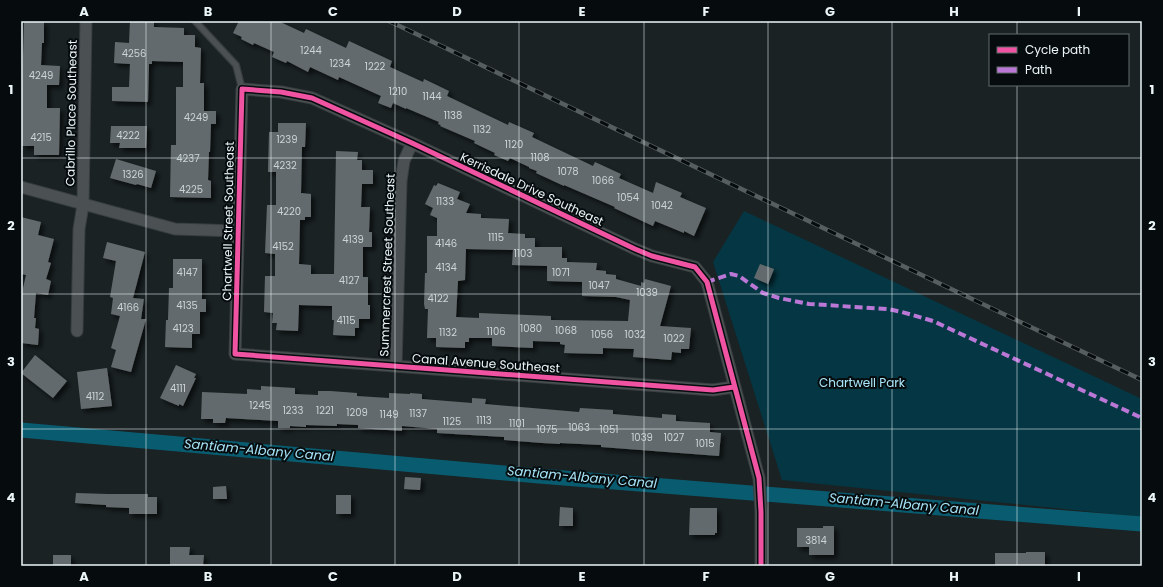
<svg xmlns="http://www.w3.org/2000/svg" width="1163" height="587" font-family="Poppins,sans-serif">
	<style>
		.green { fill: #043743 }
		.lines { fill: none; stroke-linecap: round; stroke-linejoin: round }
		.canal { stroke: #095c70; stroke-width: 15 }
		.building { fill: #646b6d; fill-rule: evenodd; filter: url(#shadow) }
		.service-casing { stroke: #383e40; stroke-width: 8 }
		.minor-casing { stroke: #383e40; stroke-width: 13 }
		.service { stroke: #4b5153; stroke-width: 5.5 }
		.minor { stroke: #4b5153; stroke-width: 11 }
		.rail-casing { stroke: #565e5f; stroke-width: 4.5 }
		.rail { stroke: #060c0e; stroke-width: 3; stroke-dasharray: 9; stroke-linecap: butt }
		.quiet { stroke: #ba77d6; stroke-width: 4; stroke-dasharray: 8 4; stroke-linecap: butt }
		.cycleway-casing { stroke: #060c0e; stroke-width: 8 }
		.cycleway { stroke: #f153a3; stroke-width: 5 }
		.grid { fill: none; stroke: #ecf6f9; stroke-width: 1; stroke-opacity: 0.55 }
		.labels { text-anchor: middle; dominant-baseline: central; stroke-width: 4; stroke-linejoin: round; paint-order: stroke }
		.number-label { font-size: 10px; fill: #cad3d6 }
		.street-label { font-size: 12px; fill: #ecf6f9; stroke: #060c0e }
		.park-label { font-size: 12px; fill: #abe8fc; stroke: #060c0e }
		.water-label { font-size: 13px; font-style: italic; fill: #a5e1f5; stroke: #060c0e }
		.neatline { fill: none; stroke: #ecf6f9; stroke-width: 1.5 }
		.grid-label { font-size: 13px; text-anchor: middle; font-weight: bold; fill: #ecf6f9 }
	</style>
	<defs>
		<filter id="shadow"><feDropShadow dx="3.5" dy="3.5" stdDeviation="2" flood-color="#0009"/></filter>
	</defs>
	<rect width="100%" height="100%" fill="#1a2224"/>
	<path class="green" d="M744 211 1142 399V517L782 480 713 262Z"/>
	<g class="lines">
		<path class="canal" d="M21 430 539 476 1142 524"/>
	</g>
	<path class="building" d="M24 21H44V43H42L41 65 60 66 59 85H47V108H60L59 155H34V146H22L21 90 22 91Z
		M130 21H154V27L184 28V35H195V47L201 48 200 83H204V111H216V124H211L210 152H209L208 180 211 181V198L170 197 171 145H176V87H183V62L152 61V64H149L148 102 112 101V87H129L130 64 114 63 115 42 129 43Z
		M239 21H278L304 33 306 29 346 48 349 41 392 61 390 67 423 82 424 79 449 91 447 96 508 125 509 122 534 133 532 137 593 166 595 162 621 174 619 178 653 193 656 182 682 193 680 197 706 208 694 236 684 231V233L655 221 653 226 614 208 615 207 564 185V186L536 173 537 171 529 168V167L510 158 508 161 494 155 495 153 474 143 475 141 440 126 441 125 438 124 439 122 406 108V109L393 103 391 108 378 103 381 96 339 77 338 80 310 67 308 72 287 61 286 63 272 57 274 52 254 43 253 45 241 39 242 37 233 33Z
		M278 123H306L305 147H302L301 193 311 194V217H305V220H300L299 264 311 265V274H334L336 151 358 152 357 160H362V170H373V184H362L361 207H370L369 232H372V247H363V277H368V305H370V319H359V328H355V336L333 335 334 320H332V306L299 305 298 331 276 330 277 323H272L273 313 264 312 265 276H275V254L265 253 267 205H276V172H268L269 132H278Z
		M111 126H147L146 148H119L120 143H110Z
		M116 159 156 171 151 188 137 184 136 185 110 178Z
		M438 183 460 192 457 199 470 204 466 213 481 214V218L509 219 508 233 525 234V238H535V247H562V258H567V262L597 263 596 270 606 271V274L616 275V279L641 286V282L644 283 645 279 671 286 660 326 691 328 689 349H681V353L672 352 671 360 633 357 634 349 603 348V354L564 353 565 345 560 344V342L533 341V348L492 346V338H469V342H465V348L436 347V338H427L428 309H425L424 304 425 273H427V236H437V218L430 215 433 208 425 204 434 185 436 186ZM466 249 513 250 512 265 547 266V281L582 282V296L616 297 630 300 628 321 551 320V316L479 313V318L456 317 458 281 465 280Z
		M21 217 41 222 38 235 54 239 48 262 51 263 46 279 51 281 48 295 36 293 34 318H36L35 328 39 329 38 345 21 343V297L26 275 21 274Z
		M107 242 145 252 133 298 144 299 141 319H146L131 372 111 367 116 350 111 348 120 316 111 314 113 298 110 297 116 261 103 258Z
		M173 259H202V299H206V312H200V334H192V348L165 347 166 320H168L169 288H173Z
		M760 264 774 269 768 284 754 278Z
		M35 355 67 381 53 398 21 373Z
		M176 365 196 374 194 378H196L183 406 179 404V406L160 398Z
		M107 368 112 406 81 409 77 372Z
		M261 386 295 388V394L318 395V391H330L357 393V396L389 398V393L410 394V393L422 394V399L472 403V398L486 399 485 404 579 412 580 408 613 410V414L662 418V414L676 415V421L710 423V432L721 433 719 456 601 447V445L560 443V444L542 443 504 440V437L437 433V429L402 426V431L358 428V425L337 424V426L306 425V427L290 426V428H278V421L226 418 225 423H213V419H201L202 392 247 394V389L261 390Z
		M405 477 421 478 420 490 404 489Z
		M226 486 227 499H213V487Z
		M76 493 107 494H148V497H157V514H129V508L106 507V505L75 503Z
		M336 495H351V514H336Z
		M560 507 573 508V526H559Z
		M690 508H717V533H715V535H689Z
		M823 526H834V555H809V547H797V528H823Z
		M170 547H190L189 555H204L203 566H170Z
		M1026 552H1045V566H995V553H1026Z
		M53 555H71V566H53Z"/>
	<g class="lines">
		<g class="service-casing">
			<path id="service" d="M195 21 236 65 242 89"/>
		</g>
		<g class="minor-casing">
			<path id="minor" d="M21 187 175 229 237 231
				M77 331 79 229 83 205 86 21
				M396 366 401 181 404 161 412 143
				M734 387 713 390 235 354 242 89 281 92 312 98 412 143 635 249 652 256 695 267 707 282 759 478 761 512V566"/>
		</g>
		<use href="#service" class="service"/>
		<use href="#minor" class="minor"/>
		<g class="rail-casing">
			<path id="rail" d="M389 21 1142 380"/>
		</g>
		<use href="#rail" class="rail"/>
		<path class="quiet" d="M707 282 731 274 739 276 763 293 779 298 809 304 888 309 902 312 933 321 1142 418"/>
		<g class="cycleway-casing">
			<path id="cycleway" d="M734 387 713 390 235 354 242 89 281 92 312 98 412 143 635 249 652 256 695 267 707 282 759 478 761 512V566"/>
		</g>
		<use href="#cycleway" class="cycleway"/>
	</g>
	<path class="grid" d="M146 21V566M271 21V566M395 21V566M519 21V566M644 21V566M768 21V566M892 21V566M1017 21V35M1017 85V566M21 158H1142M21 294H1142M21 429H1142"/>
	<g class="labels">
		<g class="number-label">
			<text x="311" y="50">1244</text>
			<text x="134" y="53">4256</text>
			<text x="340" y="63">1234</text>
			<text x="375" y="66">1222</text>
			<text x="41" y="75">4249</text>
			<text x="398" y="91">1210</text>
			<text x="432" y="96">1144</text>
			<text x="453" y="115">1138</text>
			<text x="196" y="117">4249</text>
			<text x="482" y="129">1132</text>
			<text x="128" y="135">4222</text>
			<text x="41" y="137">4215</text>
			<text x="287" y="139">1239</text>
			<text x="514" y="144">1120</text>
			<text x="540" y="157">1108</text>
			<text x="188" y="158">4237</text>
			<text x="285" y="165">4232</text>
			<text x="568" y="171">1078</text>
			<text x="133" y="174">1326</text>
			<text x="603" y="180">1066</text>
			<text x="191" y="189">4225</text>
			<text x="628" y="197">1054</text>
			<text x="445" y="201">1133</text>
			<text x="662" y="205">1042</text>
			<text x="289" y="211">4220</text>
			<text x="496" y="237">1115</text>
			<text x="353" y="239">4139</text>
			<text x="446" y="243">4146</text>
			<text x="283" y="246">4152</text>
			<text x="523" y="253">1103</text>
			<text x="446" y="267">4134</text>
			<text x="187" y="272">4147</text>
			<text x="561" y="272">1071</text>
			<text x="349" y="280">4127</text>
			<text x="599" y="285">1047</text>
			<text x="647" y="292">1039</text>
			<text x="438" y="298">4122</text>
			<text x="187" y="305">4135</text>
			<text x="128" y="307">4166</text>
			<text x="346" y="320">4115</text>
			<text x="183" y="328">4123</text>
			<text x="531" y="328">1080</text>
			<text x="566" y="330">1068</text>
			<text x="496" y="331">1106</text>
			<text x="448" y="332">1132</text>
			<text x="602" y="334">1056</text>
			<text x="635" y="334">1032</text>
			<text x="674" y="338">1022</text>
			<text x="178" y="388">4111</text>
			<text x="95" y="396">4112</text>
			<text x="260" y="405">1245</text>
			<text x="293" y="410">1233</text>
			<text x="325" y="410">1221</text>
			<text x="357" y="412">1209</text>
			<text x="418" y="413">1137</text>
			<text x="389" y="414">1149</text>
			<text x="484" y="420">1113</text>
			<text x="452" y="421">1125</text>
			<text x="517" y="423">1101</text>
			<text x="579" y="427">1063</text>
			<text x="547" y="429">1075</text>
			<text x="609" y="429">1051</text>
			<text x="642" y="437">1039</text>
			<text x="674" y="437">1027</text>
			<text x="705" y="443">1015</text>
			<text x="816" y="540">3814</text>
		</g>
		<g class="street-label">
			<text transform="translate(71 113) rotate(-89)">Cabrillo Place Southeast</text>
			<text transform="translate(532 189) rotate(25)">Kerrisdale Drive Southeast</text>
			<text transform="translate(228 221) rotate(-89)">Chartwell Street Southeast</text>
			<text transform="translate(387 265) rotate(-88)">Summercrest Street Southeast</text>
			<text transform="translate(486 363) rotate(4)">Canal Avenue Southeast</text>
		</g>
		<g class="park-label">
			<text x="862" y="382">Chartwell Park</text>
		</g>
		<g class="water-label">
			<text transform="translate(259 450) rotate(5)">Santiam-Albany Canal</text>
			<text transform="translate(582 477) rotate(5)">Santiam-Albany Canal</text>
			<text transform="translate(904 504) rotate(5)">Santiam-Albany Canal</text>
		</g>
	</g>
	<rect width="1163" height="587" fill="none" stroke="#060c0e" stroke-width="44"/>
	<rect x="989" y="34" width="140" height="52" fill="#060c0e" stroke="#626a6c"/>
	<rect x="997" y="47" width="20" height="6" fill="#f153a3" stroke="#626a6c"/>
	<text x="1025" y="54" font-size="12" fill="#ecf6f9">Cycle path</text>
	<rect x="997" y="67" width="20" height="6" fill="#ba77d6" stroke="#626a6c"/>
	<text x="1025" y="74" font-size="12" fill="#ecf6f9">Path</text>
	<rect x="22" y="22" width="1119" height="543" class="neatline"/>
	<g class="grid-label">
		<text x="84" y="16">A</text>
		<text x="208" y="16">B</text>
		<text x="333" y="16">C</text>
		<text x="457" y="16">D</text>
		<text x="582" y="16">E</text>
		<text x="706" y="16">F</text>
		<text x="830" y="16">G</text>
		<text x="954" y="16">H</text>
		<text x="1079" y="16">I</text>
		<text x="11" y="94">1</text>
		<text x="1152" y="94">1</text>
		<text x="11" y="230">2</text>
		<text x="1152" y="230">2</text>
		<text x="11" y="366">3</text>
		<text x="1152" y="366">3</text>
		<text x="11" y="502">4</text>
		<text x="1152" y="502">4</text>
		<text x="84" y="581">A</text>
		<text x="208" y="581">B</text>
		<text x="333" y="581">C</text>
		<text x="457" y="581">D</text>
		<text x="582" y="581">E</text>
		<text x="706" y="581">F</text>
		<text x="830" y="581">G</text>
		<text x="954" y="581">H</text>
		<text x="1079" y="581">I</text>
	</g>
</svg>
